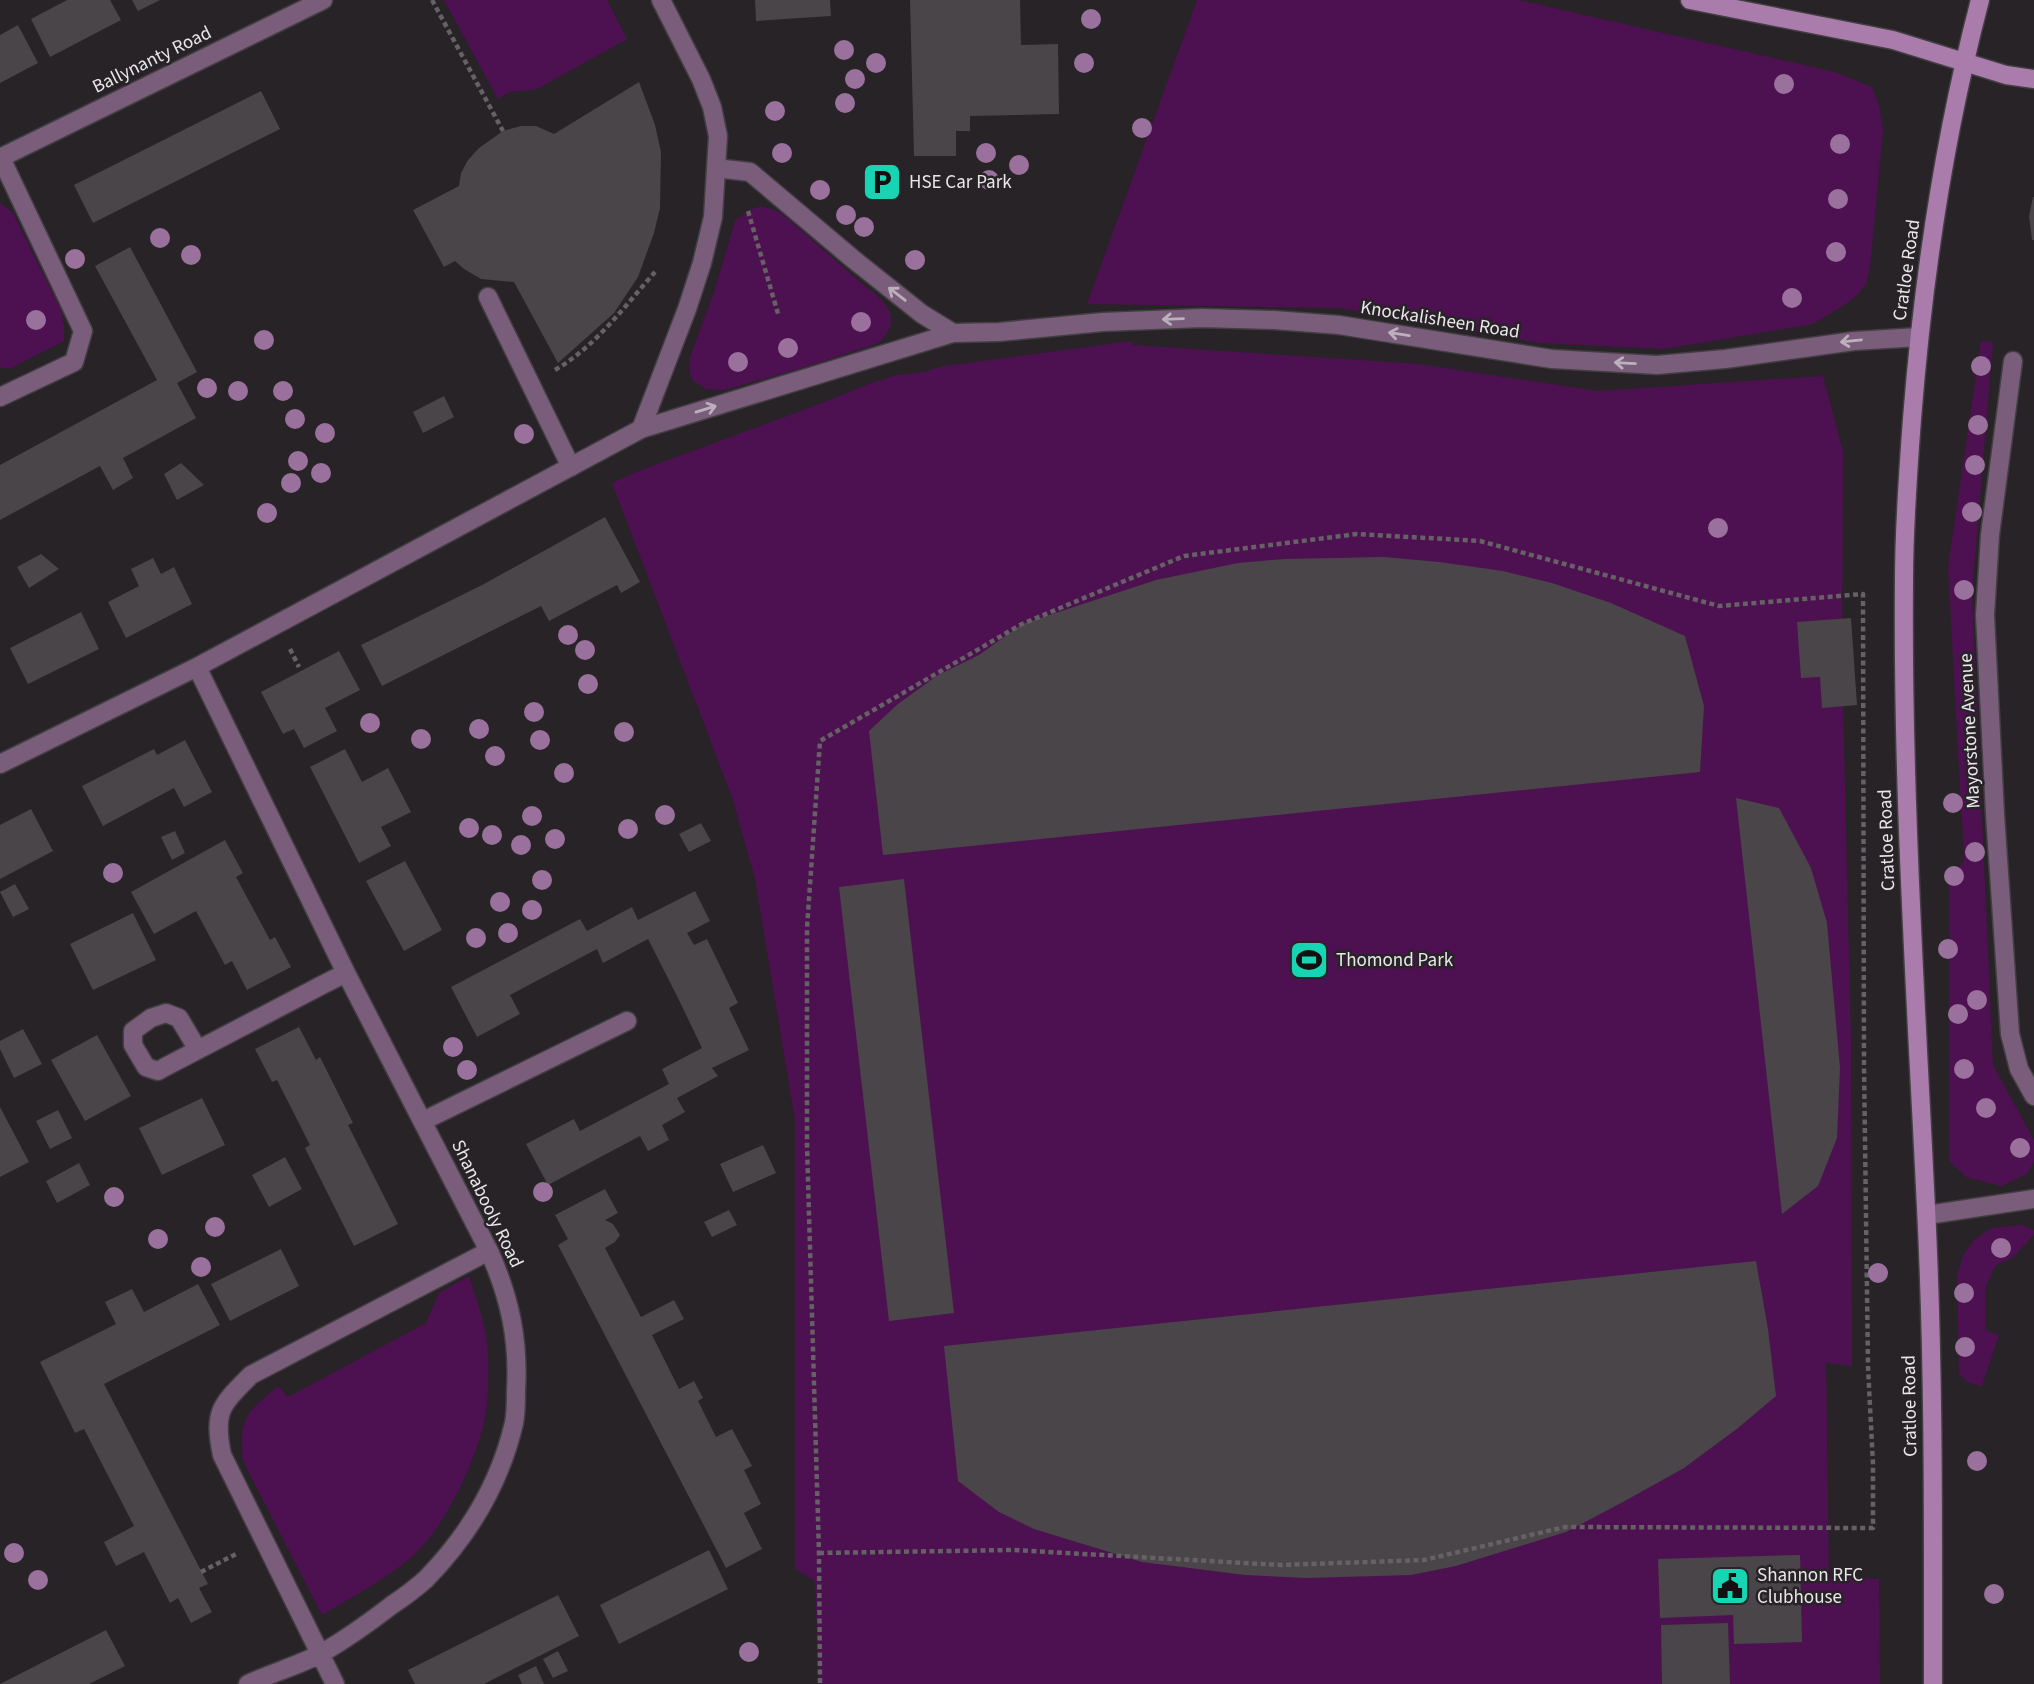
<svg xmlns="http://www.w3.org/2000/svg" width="2034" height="1684" font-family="'Source Sans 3',sans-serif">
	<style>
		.green { fill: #4d1151 }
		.building { fill: #494549 }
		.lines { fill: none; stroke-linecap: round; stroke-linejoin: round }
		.service-casing { stroke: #423e42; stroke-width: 21 }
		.minor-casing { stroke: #423e42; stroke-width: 21 }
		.secondary-casing { stroke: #423e42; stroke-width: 21 }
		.path { stroke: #656165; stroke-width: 4.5; stroke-dasharray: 5 3.5; stroke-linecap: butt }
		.service { stroke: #795d7a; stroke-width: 18 }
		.minor { stroke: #795d7a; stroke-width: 18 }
		.secondary { stroke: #aa7cac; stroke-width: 18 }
		.tree { fill: #9a719c }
		.oneway { stroke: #bcb0bd }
		.labels { text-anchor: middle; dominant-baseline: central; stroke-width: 5; stroke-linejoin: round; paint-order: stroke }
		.street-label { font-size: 19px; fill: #e9e7e9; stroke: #272327 }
		.poi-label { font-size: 19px; fill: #e9e7e9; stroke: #272327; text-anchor: start }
	</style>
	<rect width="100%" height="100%" fill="#272327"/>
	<path class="green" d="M444 0H607L627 39 537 89 509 92 498 99Z
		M1197 0H1518L1835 72 1872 87 1879 106 1883 130 1870 267 1866 284 1858 294 1849 302 1813 324 1664 349 1540 343 1340 308 1087 304Z
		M0 203 13 213 61 310 64 326V341L11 368H0Z
		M761 206 780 212 867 288C890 303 901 322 879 343L802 368 724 390 706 389 693 381 690 374 689 360 714 292 735 221 749 210Z
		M1132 341 1133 345 1419 364 1598 391 1823 376 1843 451 1842 656 1851 1041 1852 1366 1826 1363 1829 1575 1879 1579 1880 1684H819L815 1581 795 1569V1121L755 879 732 797 612 483 636 472 822 403 871 383 897 375 923 372 944 366Z
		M1981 341 1993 342 1972 594 1993 1065 2034 1140V1162L2027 1174 2001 1186 1966 1177 1949 1161V883L1964 860 1948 567Z
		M2022 1225 2034 1230V1235L2013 1257 1995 1266 1985 1289V1330L1999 1335 1982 1386 1969 1383 1959 1374 1957 1276 1963 1255 1974 1240 1991 1228Z
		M469 1276C476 1298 484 1320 487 1343 489 1365 489 1391 486 1412 479 1455 447 1524 415 1554 387 1579 353 1596 322 1615L243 1461C238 1418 247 1412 278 1386L288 1397 426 1323 439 1293Z"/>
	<path class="building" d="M67 0H110L121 20 50 57 31 19Z
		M132 0H160L138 11Z
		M755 0H830L831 16 756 21Z
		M910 0H1020L1021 45 1058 44 1059 114 970 116V131H956V156H914Z
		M18 25 38 63 0 83V35Z
		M639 82 655 125 661 152 660 208 654 233 638 277 614 313 558 363 514 282 481 279 464 269 455 261 444 267 413 210 459 186 461 173 468 160 479 148 503 131 521 126H536L554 134Z
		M261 91 280 129 93 223 74 185Z
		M2033 197H2034V240H2032L2029 216Z
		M130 247 197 372 177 383 196 418 123 458 133 478 113 490 100 466 0 520V465L157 380 95 266Z
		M444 396 454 417 423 433 413 412Z
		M181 463 204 485 177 500 164 474Z
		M605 517 640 582 621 593 617 585 549 621 541 606 382 686 361 645 484 584Z
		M41 554 59 569 29 588 17 567Z
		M1384 557 1439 562 1503 571 1552 583 1611 603 1685 636 1704 706 1700 772 883 855 869 731 898 704 938 675 979 655 1022 624 1156 580 1238 563 1284 559Z
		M153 558 161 574 174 567 192 604 126 638 108 602 139 586 131 569Z
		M81 612 99 649 28 684 10 648Z
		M1851 618 1857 705 1822 708 1820 677 1801 678 1797 622Z
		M339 651 360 690 325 708 337 731 304 748 294 729 283 734 261 692Z
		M185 740 212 792 184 807 174 788 103 826 82 786 154 749 157 755Z
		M345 749 362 782 388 768 411 812 381 827 391 846 359 863 310 767Z
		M1736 798 1779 808 1811 868 1827 923 1840 1068 1837 1138 1818 1186 1782 1214Z
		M31 809 53 851 0 879V825Z
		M701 823 711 841 689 852 679 834Z
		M175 831 185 853 172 860 161 837Z
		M225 840 243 873 236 877 270 940 275 937 291 967 247 990 232 961 225 965 196 911 154 934 131 892Z
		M405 861 442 930 404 951 366 881Z
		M904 879 954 1313 889 1321 839 887Z
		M15 884 29 909 13 917 0 892Z
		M695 891 710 921 687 933 694 945 707 939 738 1003 729 1008 749 1050 712 1068 718 1076 677 1098 685 1112 662 1125 669 1140 648 1151 640 1136 548 1185 526 1144 574 1119 580 1131 669 1084 662 1069 702 1048 677 996 648 939 603 963 597 949 510 995 520 1014 477 1037 451 987 580 919 587 931 632 907 638 920Z
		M133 913 156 960 93 990 70 944Z
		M299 1027 316 1060 320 1057 353 1123 348 1125 398 1224 354 1246 305 1148 310 1145 277 1080 272 1082 255 1049Z
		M23 1029 42 1064 14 1078 0 1049V1041Z
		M97 1035 131 1096 85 1121 51 1060Z
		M202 1098 225 1145 162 1175 139 1128Z
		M0 1107 29 1162 0 1177Z
		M58 1110 72 1138 50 1149 36 1121Z
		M763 1145 776 1173 733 1192 720 1164Z
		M285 1157 302 1189 269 1207 252 1175Z
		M79 1163 90 1185 57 1203 46 1181Z
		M605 1189 618 1213 605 1220 613 1224 620 1235 615 1242 605 1248 641 1317 674 1300 684 1319 652 1335 679 1389 694 1381 703 1398 698 1401 716 1437 732 1429 752 1466 744 1470 761 1504 744 1513 762 1549 726 1568 558 1245 568 1239 555 1215Z
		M729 1210 737 1225 712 1237 704 1222Z
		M281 1249 299 1286 230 1321 211 1284Z
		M1756 1261 1768 1329 1776 1396 1738 1428 1684 1468 1623 1502 1566 1532 1456 1566 1411 1575 1306 1578 1245 1575 1142 1562 1034 1529 999 1512 958 1481 944 1346Z
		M198 1284 220 1325 104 1384 208 1584 199 1588 212 1612 191 1623 178 1598 170 1603 144 1552 116 1566 104 1542 134 1526 84 1429 75 1433 40 1362 116 1324 105 1302 132 1289 144 1312Z
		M709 1550 728 1589 619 1644 600 1605Z
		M1800 1555 1802 1642 1734 1644 1733 1615 1660 1618 1658 1559Z
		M558 1595 579 1636 484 1684H415L408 1670Z
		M1728 1623 1730 1684H1662L1661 1625Z
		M106 1630 125 1666 89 1684H0Z
		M558 1651 568 1671 553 1678 543 1659Z
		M536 1666 544 1684H522L518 1675Z"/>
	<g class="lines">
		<g class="service-casing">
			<path id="service" d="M488 297 571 467"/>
		</g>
		<g class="minor-casing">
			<path id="minor" d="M0 158 323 0
				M716 168 750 172 853 259 922 314 953 333
				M2013 361 1990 535 1985 615 1995 814 2010 1034 2019 1069 2034 1096
				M0 397 74 362 83 331 1 158
				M641 429 953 333 999 332 1103 322 1202 318 1274 320 1339 325 1552 359 1657 365 1725 359 1854 341 1919 337
				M197 667 346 973 489 1251C510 1298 519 1340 516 1391 516 1401 516 1413 514 1423 500 1483 469 1535 426 1579 416 1588 404 1597 392 1605 370 1622 346 1639 322 1653 300 1665 271 1673 248 1684
				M0 764 197 667 641 429 687 309 702 263 713 217 716 168 718 136 712 107 701 79 661 0
				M198 1050 179 1018 166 1013 151 1018 133 1031V1045L146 1067 158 1071 165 1067 324 984 346 973
				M423 1121 627 1021
				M1927 1215 2034 1199
				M335 1684 222 1455C213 1411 221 1405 251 1375L489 1251"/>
		</g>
		<g class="secondary-casing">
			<path id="secondary" d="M1690 0 1893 40 2006 75 2034 79
				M1933 1684C1933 1526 1934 1366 1926 1208 1916 999 1902 790 1904 580 1904 526 1908 472 1912 419 1923 278 1944 137 1980 0"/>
		</g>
		<path class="path" d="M432 0 503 131
			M748 211 779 317
			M555 370C596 346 624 307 655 272
			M290 649 299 667
			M819 1553 1013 1550 1281 1565 1424 1560 1565 1527 1873 1528V1464L1868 1367 1864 1065 1863 594 1719 606 1480 541 1357 534 1184 556 1022 624 820 741 807 928V1146L819 1553 820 1684
			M201 1572 238 1553"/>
		<use href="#service" class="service"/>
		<use href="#minor" class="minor"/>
		<use href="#secondary" class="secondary"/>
	</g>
	<g class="tree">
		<circle cx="1091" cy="19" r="10"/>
		<circle cx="844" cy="50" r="10"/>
		<circle cx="876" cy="63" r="10"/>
		<circle cx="1084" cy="63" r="10"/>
		<circle cx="855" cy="79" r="10"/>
		<circle cx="1784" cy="84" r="10"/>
		<circle cx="845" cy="103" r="10"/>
		<circle cx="775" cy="111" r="10"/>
		<circle cx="1142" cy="128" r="10"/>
		<circle cx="1840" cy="144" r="10"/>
		<circle cx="782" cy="153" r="10"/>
		<circle cx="986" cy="153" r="10"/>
		<circle cx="1019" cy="165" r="10"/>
		<circle cx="989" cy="180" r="10"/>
		<circle cx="820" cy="190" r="10"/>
		<circle cx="1838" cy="199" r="10"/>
		<circle cx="846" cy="215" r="10"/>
		<circle cx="864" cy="227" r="10"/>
		<circle cx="160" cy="238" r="10"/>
		<circle cx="1836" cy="252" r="10"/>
		<circle cx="191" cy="255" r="10"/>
		<circle cx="75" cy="259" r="10"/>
		<circle cx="915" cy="260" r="10"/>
		<circle cx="1792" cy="298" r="10"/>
		<circle cx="36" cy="320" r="10"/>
		<circle cx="861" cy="322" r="10"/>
		<circle cx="264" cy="340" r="10"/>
		<circle cx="788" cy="348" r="10"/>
		<circle cx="738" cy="362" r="10"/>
		<circle cx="1981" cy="366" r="10"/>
		<circle cx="207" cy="388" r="10"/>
		<circle cx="238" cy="391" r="10"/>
		<circle cx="283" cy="391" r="10"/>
		<circle cx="295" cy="419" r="10"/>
		<circle cx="1978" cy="425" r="10"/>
		<circle cx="325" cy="433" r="10"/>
		<circle cx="524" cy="434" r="10"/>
		<circle cx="298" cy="461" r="10"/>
		<circle cx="1975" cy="465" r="10"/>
		<circle cx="321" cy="473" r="10"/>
		<circle cx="291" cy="483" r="10"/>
		<circle cx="1972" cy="512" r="10"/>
		<circle cx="267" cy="513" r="10"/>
		<circle cx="1718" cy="528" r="10"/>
		<circle cx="1964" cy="590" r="10"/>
		<circle cx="568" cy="635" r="10"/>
		<circle cx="585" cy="650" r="10"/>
		<circle cx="588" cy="684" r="10"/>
		<circle cx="534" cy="712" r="10"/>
		<circle cx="370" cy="723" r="10"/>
		<circle cx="479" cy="729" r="10"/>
		<circle cx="624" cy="732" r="10"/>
		<circle cx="421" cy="739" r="10"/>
		<circle cx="540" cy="740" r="10"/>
		<circle cx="495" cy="756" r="10"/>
		<circle cx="564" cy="773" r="10"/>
		<circle cx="1953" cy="803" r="10"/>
		<circle cx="665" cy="815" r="10"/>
		<circle cx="532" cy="816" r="10"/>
		<circle cx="469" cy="828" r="10"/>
		<circle cx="628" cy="829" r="10"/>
		<circle cx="492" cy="835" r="10"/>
		<circle cx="555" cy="839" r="10"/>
		<circle cx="521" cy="845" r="10"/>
		<circle cx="1975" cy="852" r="10"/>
		<circle cx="113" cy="873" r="10"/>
		<circle cx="1954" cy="876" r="10"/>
		<circle cx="542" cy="880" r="10"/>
		<circle cx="500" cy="902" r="10"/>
		<circle cx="532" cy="910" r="10"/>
		<circle cx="508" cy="933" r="10"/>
		<circle cx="476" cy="938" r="10"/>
		<circle cx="1948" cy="949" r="10"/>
		<circle cx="1977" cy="1000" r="10"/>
		<circle cx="1958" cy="1014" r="10"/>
		<circle cx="453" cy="1047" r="10"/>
		<circle cx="1964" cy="1069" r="10"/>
		<circle cx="467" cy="1070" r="10"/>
		<circle cx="1986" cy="1108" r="10"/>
		<circle cx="2020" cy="1148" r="10"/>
		<circle cx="543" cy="1192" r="10"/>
		<circle cx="114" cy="1197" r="10"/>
		<circle cx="215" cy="1227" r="10"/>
		<circle cx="158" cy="1239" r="10"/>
		<circle cx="2001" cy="1248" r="10"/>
		<circle cx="201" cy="1267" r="10"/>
		<circle cx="1878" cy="1273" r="10"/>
		<circle cx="1964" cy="1293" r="10"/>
		<circle cx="1965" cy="1347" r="10"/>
		<circle cx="1977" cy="1461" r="10"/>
		<circle cx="14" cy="1553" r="10"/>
		<circle cx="38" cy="1580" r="10"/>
		<circle cx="1994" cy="1594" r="10"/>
		<circle cx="749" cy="1652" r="10"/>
	</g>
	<defs><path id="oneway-shaft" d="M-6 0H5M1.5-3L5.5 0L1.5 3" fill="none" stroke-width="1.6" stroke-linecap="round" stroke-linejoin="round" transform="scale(1.75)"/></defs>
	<g class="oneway">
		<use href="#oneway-shaft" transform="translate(897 294) rotate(-142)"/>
		<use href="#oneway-shaft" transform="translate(1173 319) rotate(178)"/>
		<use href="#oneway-shaft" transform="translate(1399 334) rotate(-171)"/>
		<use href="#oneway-shaft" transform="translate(1851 341) rotate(174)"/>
		<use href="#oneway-shaft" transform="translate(1625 363) rotate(-177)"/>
		<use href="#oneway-shaft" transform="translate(706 409) rotate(-17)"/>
	</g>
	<defs>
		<g id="parking-square" transform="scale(2.0125)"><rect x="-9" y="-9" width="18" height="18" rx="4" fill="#17d5b3" stroke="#272327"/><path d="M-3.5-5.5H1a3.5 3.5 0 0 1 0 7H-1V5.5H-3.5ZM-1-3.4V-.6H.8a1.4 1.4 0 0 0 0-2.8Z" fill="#111"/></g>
		<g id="stadium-square" transform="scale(2.0125)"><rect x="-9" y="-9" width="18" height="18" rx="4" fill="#17d5b3" stroke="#272327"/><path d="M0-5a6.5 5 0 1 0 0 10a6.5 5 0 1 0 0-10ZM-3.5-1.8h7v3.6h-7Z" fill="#111"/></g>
		<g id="civic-square" transform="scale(2.0125)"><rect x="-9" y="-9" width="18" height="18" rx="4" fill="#17d5b3" stroke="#272327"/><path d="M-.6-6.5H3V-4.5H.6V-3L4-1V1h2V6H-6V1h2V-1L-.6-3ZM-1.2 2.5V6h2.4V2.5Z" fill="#111"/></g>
	</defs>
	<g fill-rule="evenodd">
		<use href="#parking-square" x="882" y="182"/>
		<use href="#stadium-square" x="1309" y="960"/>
		<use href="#civic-square" x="1730" y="1586"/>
	</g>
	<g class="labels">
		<g class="street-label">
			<text transform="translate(152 60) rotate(-26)">Ballynanty Road</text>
			<text transform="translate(1907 270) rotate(-82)">Cratloe Road</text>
			<text transform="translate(1440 320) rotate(9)">Knockalisheen Road</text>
			<text transform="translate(1970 731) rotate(-93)">Mayorstone Avenue</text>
			<text transform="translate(1887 840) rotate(-92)">Cratloe Road</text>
			<text transform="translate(487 1204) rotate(64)">Shanabooly Road</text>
			<text transform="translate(1910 1406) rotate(-91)">Cratloe Road</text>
		</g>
		<g class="poi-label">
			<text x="909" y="182">HSE Car Park</text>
			<text x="1336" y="960">Thomond Park</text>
			<text x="1757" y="1575">Shannon RFC<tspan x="1757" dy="22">Clubhouse</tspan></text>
		</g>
	</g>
</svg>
